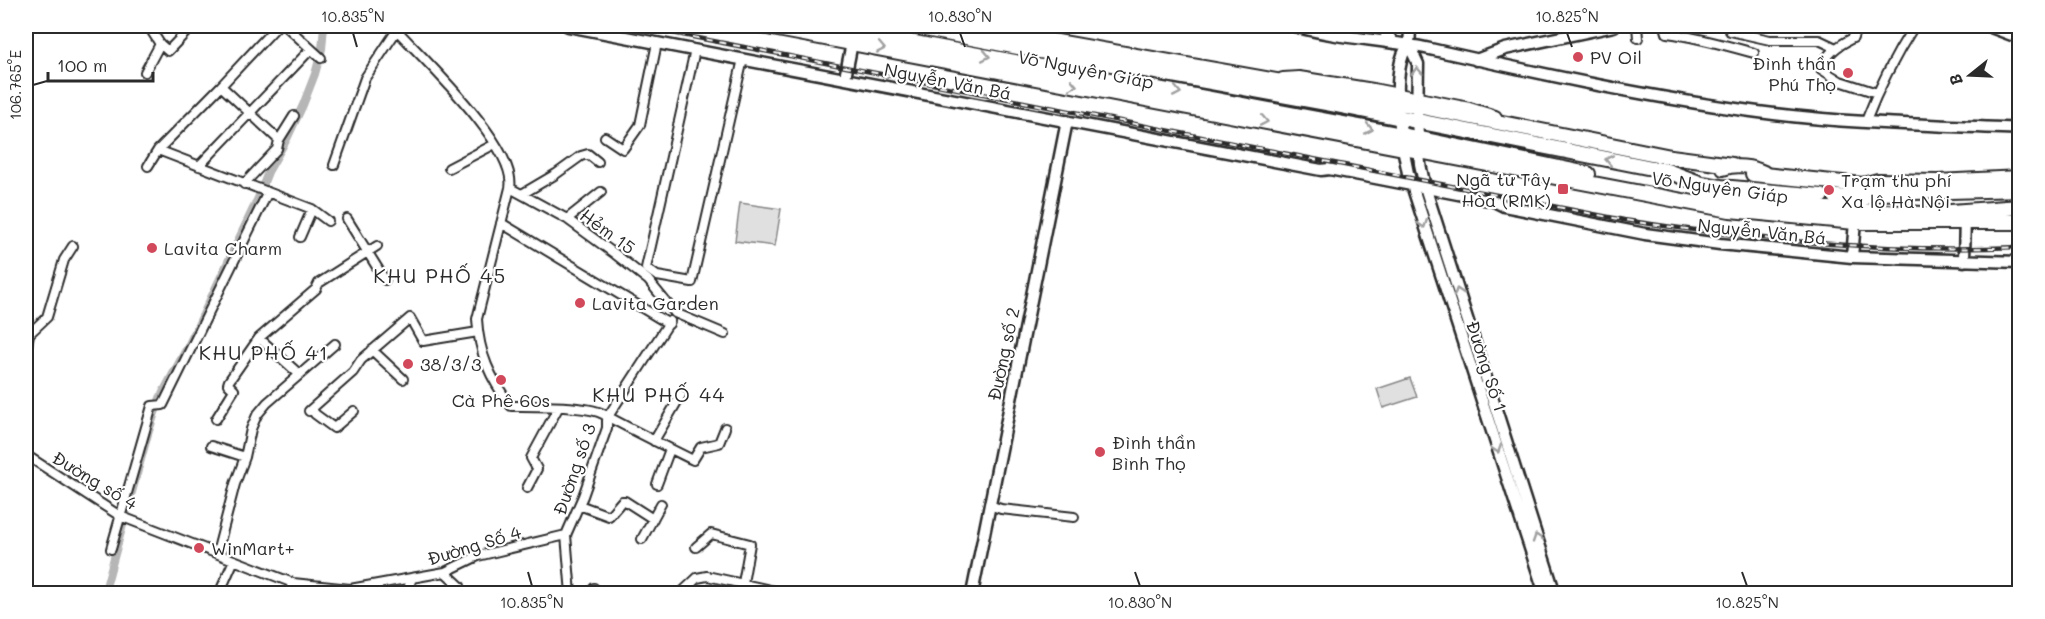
<svg xmlns="http://www.w3.org/2000/svg" width="2045" height="619" font-family="Mali,sans-serif">
	<style>
		.green { fill: #e0e0e0; stroke: #868686; stroke-width: 1.5 }
		.lines { fill: none; stroke-linecap: round; stroke-linejoin: round }
		.canal { stroke: #b6b6b6; stroke-width: 8 }
		.street-casing { stroke: #2b2b2b; stroke-width: 12 }
		.secondary-casing { stroke: #2b2b2b; stroke-width: 15 }
		.primary-casing { stroke: #2b2b2b; stroke-width: 16 }
		.highway-casing { stroke: #2b2b2b; stroke-width: 18 }
		.street { stroke: #fff; stroke-width: 8 }
		.secondary { stroke: #fff; stroke-width: 10 }
		.primary { stroke: #fff; stroke-width: 12 }
		.highway { stroke: #fff; stroke-width: 14 }
		.rail-casing { stroke: #2b2b2b; stroke-width: 4.5 }
		.rail { stroke: #fff; stroke-width: 2; stroke-dasharray: 7; stroke-linecap: butt }
		.oneway { stroke: #a0a0a0 }
		.ticks { fill: none; stroke: #2b2b2b; stroke-width: 2 }
		.poi-dot { fill: #d1495b; stroke: #fff; stroke-width: 2 }
		.labels { text-anchor: middle; dominant-baseline: central; stroke-width: 4.5; stroke-linejoin: round; paint-order: stroke }
		.poi-label { font-size: 18px; fill: #2b2b2b; stroke: #fff; text-anchor: start }
		.street-label { font-size: 18px; fill: #2b2b2b; stroke: #fff }
		.neighbourhood-label { font-size: 20px; letter-spacing: 1.5px; fill: #2b2b2b; stroke: #fff }
		.neatline { fill: none; stroke: #2b2b2b; stroke-width: 2 }
		.ticks-label { font-size: 15px; text-anchor: middle; fill: #2b2b2b }
	</style>
	<rect width="100%" height="100%" fill="#fff"/>
	<filter id="ink" filterUnits="userSpaceOnUse"><feTurbulence type="fractalNoise" baseFrequency=".0167" numOctaves="2"/><feDisplacementMap in="SourceGraphic" scale="12" xChannelSelector="R" yChannelSelector="G"/><feConvolveMatrix kernelMatrix="1 2 1 2 8 2 1 2 1" color-interpolation-filters="sRGB"/></filter>
	<g filter="url(#ink)">
		<path class="green" d="M740 203 781 209 775 246 735 241Z
			M1410 378 1417 397 1383 408 1377 389Z"/>
		<g class="lines">
			<path class="canal" d="M104 594 148 434 160 398 189 344 258 198 268 172 287 139 303 105 315 74 322 49 324 26"/>
			<g class="street-casing">
				<path id="street" d="M156 26 151 30 160 44 168 51 192 26
					M286 26 321 58
					M393 26C420 56 518 147 510 188L477 319C479 354 490 378 511 406 531 406 587 405 603 414 632 430 663 445 693 460L701 447 719 443 725 428
					M1637 26 1638 38
					M1665 26 1667 33C1697 37 1725 45 1754 53
					M1728 26 1730 31 1770 40H1819L1836 48
					M1856 26 1853 38C1839 45 1826 53 1821 69L1840 81 1877 93
					M695 50 646 268 657 276 692 282 743 59
					M145 72 160 44
					M221 86 279 140 277 149 244 184
					M1866 121C1879 87 1895 56 1914 26
					M605 137 623 149 640 125 657 43
					M279 140 294 116
					M158 150 312 209 300 237
					M334 165 365 78 397 30
					M148 166 158 150 221 86 277 26
					M199 166 310 50
					M449 168 495 144
					M510 188 567 219 615 254 648 280 675 313 725 334
					M522 194 556 174 581 156 588 154 598 162
					M312 209 328 221
					M347 219 385 280
					M567 219 601 192
					M501 223 669 324
					M259 338 299 374
					M372 350 403 379
					M26 353 29 334 47 317 64 260 73 246
					M312 409 315 414 334 428 354 411
					M309 411 353 372 361 360 410 318 423 341 478 332
					M607 418 670 321
					M216 419 234 390 228 384 229 381 259 338 316 289 319 283 377 246
					M654 441 681 395
					M211 446 245 457
					M26 455 120 516 293 583 350 589 445 572 478 556 566 535
					M657 484 670 449
					M527 488 537 469 531 458 558 408
					M579 505 609 516 622 501H625L653 519
					M989 505 1001 509 1074 517
					M642 539 661 504
					M696 547 711 534 750 544 741 594
					M111 549 152 406 163 405 268 192
					M217 553 235 484 245 457 251 429 257 415 267 403 335 344
					M445 572 460 586 458 594
					M594 588 596 594
					M219 594 234 560
					M288 594 293 583
					M406 594 412 578
					M571 594 566 535 583 496 607 428V418
					M680 594 697 578 707 576 789 594"/>
			</g>
			<g class="secondary-casing">
				<path id="secondary" d="M568 26 1321 170 1329 169 1494 201 1504 206 1645 234 1720 244 1852 257 2020 262
					M1295 26C1339 39 1385 39 1430 49 1542 74 1659 100 1774 114 1855 124 1938 125 2020 129
					M1380 26 1394 43
					M1409 26C1412 46 1405 45 1401 61 1393 94 1401 140 1408 173L1545 594
					M1988 26 2020 38
					M1409 45 1418 64 1417 121 1420 164 1425 187 1555 594
					M1476 60 1505 49 1614 26
					M845 78 853 38
					M1852 257 1855 222
					M1964 261 1965 215
					M972 594 1067 121"/>
			</g>
			<g class="primary-casing">
				<path id="primary" d="M1283 79 1299 78 1373 90 1469 109 1495 117
					M1723 169C1735 164 1752 166 1764 172"/>
			</g>
			<g class="highway-casing">
				<path id="highway" d="M762 26 1730 210 1855 222H2020
					M825 26 1401 135 1588 174
					M909 26 1017 47 1332 104 1667 171 1702 184 1721 187 1821 196
					M967 26 1417 106 1671 157 1732 165
					M1753 174 1863 185 1878 181 1937 182 2020 178
					M1705 196 1809 208 1923 214 2020 207
					M1836 197 1862 198 1879 193 2020 189"/>
			</g>
			<use href="#street" class="street"/>
			<use href="#secondary" class="secondary"/>
			<use href="#primary" class="primary"/>
			<use href="#highway" class="highway"/>
			<g class="rail-casing">
				<path id="rail" d="M637 26 1624 220C1755 240 1887 253 2020 247"/>
			</g>
			<use href="#rail" class="rail"/>
		</g>
		<defs><path id="oneway-chevron" d="M-2-3.5L2.5 0L-2 3.5" fill="none" stroke-width="1.6" stroke-linecap="round" stroke-linejoin="round" transform="scale(1.5)"/></defs>
		<g class="oneway">
			<use href="#oneway-chevron" transform="translate(881 48) rotate(11)"/>
			<use href="#oneway-chevron" transform="translate(986 56) rotate(11)"/>
			<use href="#oneway-chevron" transform="translate(1417 71) rotate(-93)"/>
			<use href="#oneway-chevron" transform="translate(1073 85) rotate(11)"/>
			<use href="#oneway-chevron" transform="translate(1177 92) rotate(11)"/>
			<use href="#oneway-chevron" transform="translate(1264 121) rotate(11)"/>
			<use href="#oneway-chevron" transform="translate(1369 129) rotate(11)"/>
			<use href="#oneway-chevron" transform="translate(1609 160) rotate(-169)"/>
			<use href="#oneway-chevron" transform="translate(1423 224) rotate(72)"/>
			<use href="#oneway-chevron" transform="translate(1458 292) rotate(-108)"/>
			<use href="#oneway-chevron" transform="translate(1497 449) rotate(72)"/>
			<use href="#oneway-chevron" transform="translate(1537 538) rotate(-108)"/>
		</g>
	</g>
	<path class="ticks" d="M353 33 357 47M960 33 965 47M1567 33 1572 47M33 85 47 81M528 572 532 586M1135 572 1140 586M1742 572 1747 586"/>
	<g class="poi-dot">
		<circle cx="1578" cy="57" r="6"/>
		<circle cx="1848" cy="73" r="6"/>
		<rect x="1557" y="183" width="12" height="12" rx="3"/>
		<circle cx="1829" cy="190" r="6"/>
		<circle cx="152" cy="248" r="6"/>
		<circle cx="580" cy="303" r="6"/>
		<circle cx="408" cy="364" r="6"/>
		<circle cx="501" cy="380" r="6"/>
		<circle cx="1100" cy="452" r="6"/>
		<circle cx="199" cy="548" r="6"/>
	</g>
	<g class="labels">
		<g class="poi-label">
			<text x="1590" y="57">PV Oil</text>
			<text x="1836" y="63" text-anchor="end">Đình thần<tspan x="1836" dy="21">Phú Thọ</tspan></text>
			<text x="1551" y="179" text-anchor="end">Ngã tư Tây<tspan x="1551" dy="21">Hòa (RMK)</tspan></text>
			<text x="1841" y="180">Trạm thu phí<tspan x="1841" dy="21">Xa lộ Hà Nội</tspan></text>
			<text x="164" y="248">Lavita Charm</text>
			<text x="592" y="303">Lavita Garden</text>
			<text x="420" y="364">38/3/3</text>
			<text x="501" y="400" text-anchor="middle">Cà Phê 60s</text>
			<text x="1112" y="442">Đình thần<tspan x="1112" dy="21">Bình Thọ</tspan></text>
			<text x="211" y="548">WinMart+</text>
		</g>
		<g class="street-label">
			<text transform="translate(1086 69) rotate(11)">Võ Nguyên Giáp</text>
			<text transform="translate(948 81) rotate(11)">Nguyễn Văn Bá</text>
			<text transform="translate(1720 187) rotate(8)">Võ Nguyên Giáp</text>
			<text transform="translate(608 231) rotate(36)">Hẻm 15</text>
			<text transform="translate(1762 231) rotate(6)">Nguyễn Văn Bá</text>
			<text transform="translate(1003 354) rotate(-78)">Đường số 2</text>
			<text transform="translate(1487 366) rotate(72)">Đường Số 1</text>
			<text transform="translate(574 469) rotate(-71)">Đường số 3</text>
			<text transform="translate(95 480) rotate(31)">Đường số 4</text>
			<text transform="translate(474 545) rotate(-17)">Đường Số 4</text>
		</g>
		<g class="neighbourhood-label">
			<text x="440" y="275">KHU PHỐ 45</text>
			<text x="264" y="352">KHU PHỐ 41</text>
			<text x="659" y="394">KHU PHỐ 44</text>
		</g>
	</g>
	<rect width="2045" height="619" fill="none" stroke="#fff" stroke-width="66"/>
	<g transform="translate(1970 75) rotate(252)" stroke="#ffffff" stroke-width="4.5" paint-order="stroke">
	<path d="M0-4.5L10 22L0 15L-10 22Z" fill="#2b2b2b"/>
	<text y="-9" font-size="16" font-weight="bold" text-anchor="middle" fill="#2b2b2b">B</text>
	</g>
	<path d="M48 72v9h105v-9" fill="none" stroke="#2b2b2b" stroke-width="3"/>
	<text x="57" y="72" font-size="18" fill="#2b2b2b" stroke="#ffffff" stroke-width="4.5" paint-order="stroke">100 m</text>
	<rect x="33" y="33" width="1979" height="553" class="neatline"/>
	<g class="ticks-label">
		<text x="353" y="22">10.835°N</text>
		<text x="960" y="22">10.830°N</text>
		<text x="1567" y="22">10.825°N</text>
		<text transform="translate(16 85) rotate(-90)" y="5">106.765°E</text>
		<text x="532" y="608">10.835°N</text>
		<text x="1140" y="608">10.830°N</text>
		<text x="1747" y="608">10.825°N</text>
	</g>
</svg>
